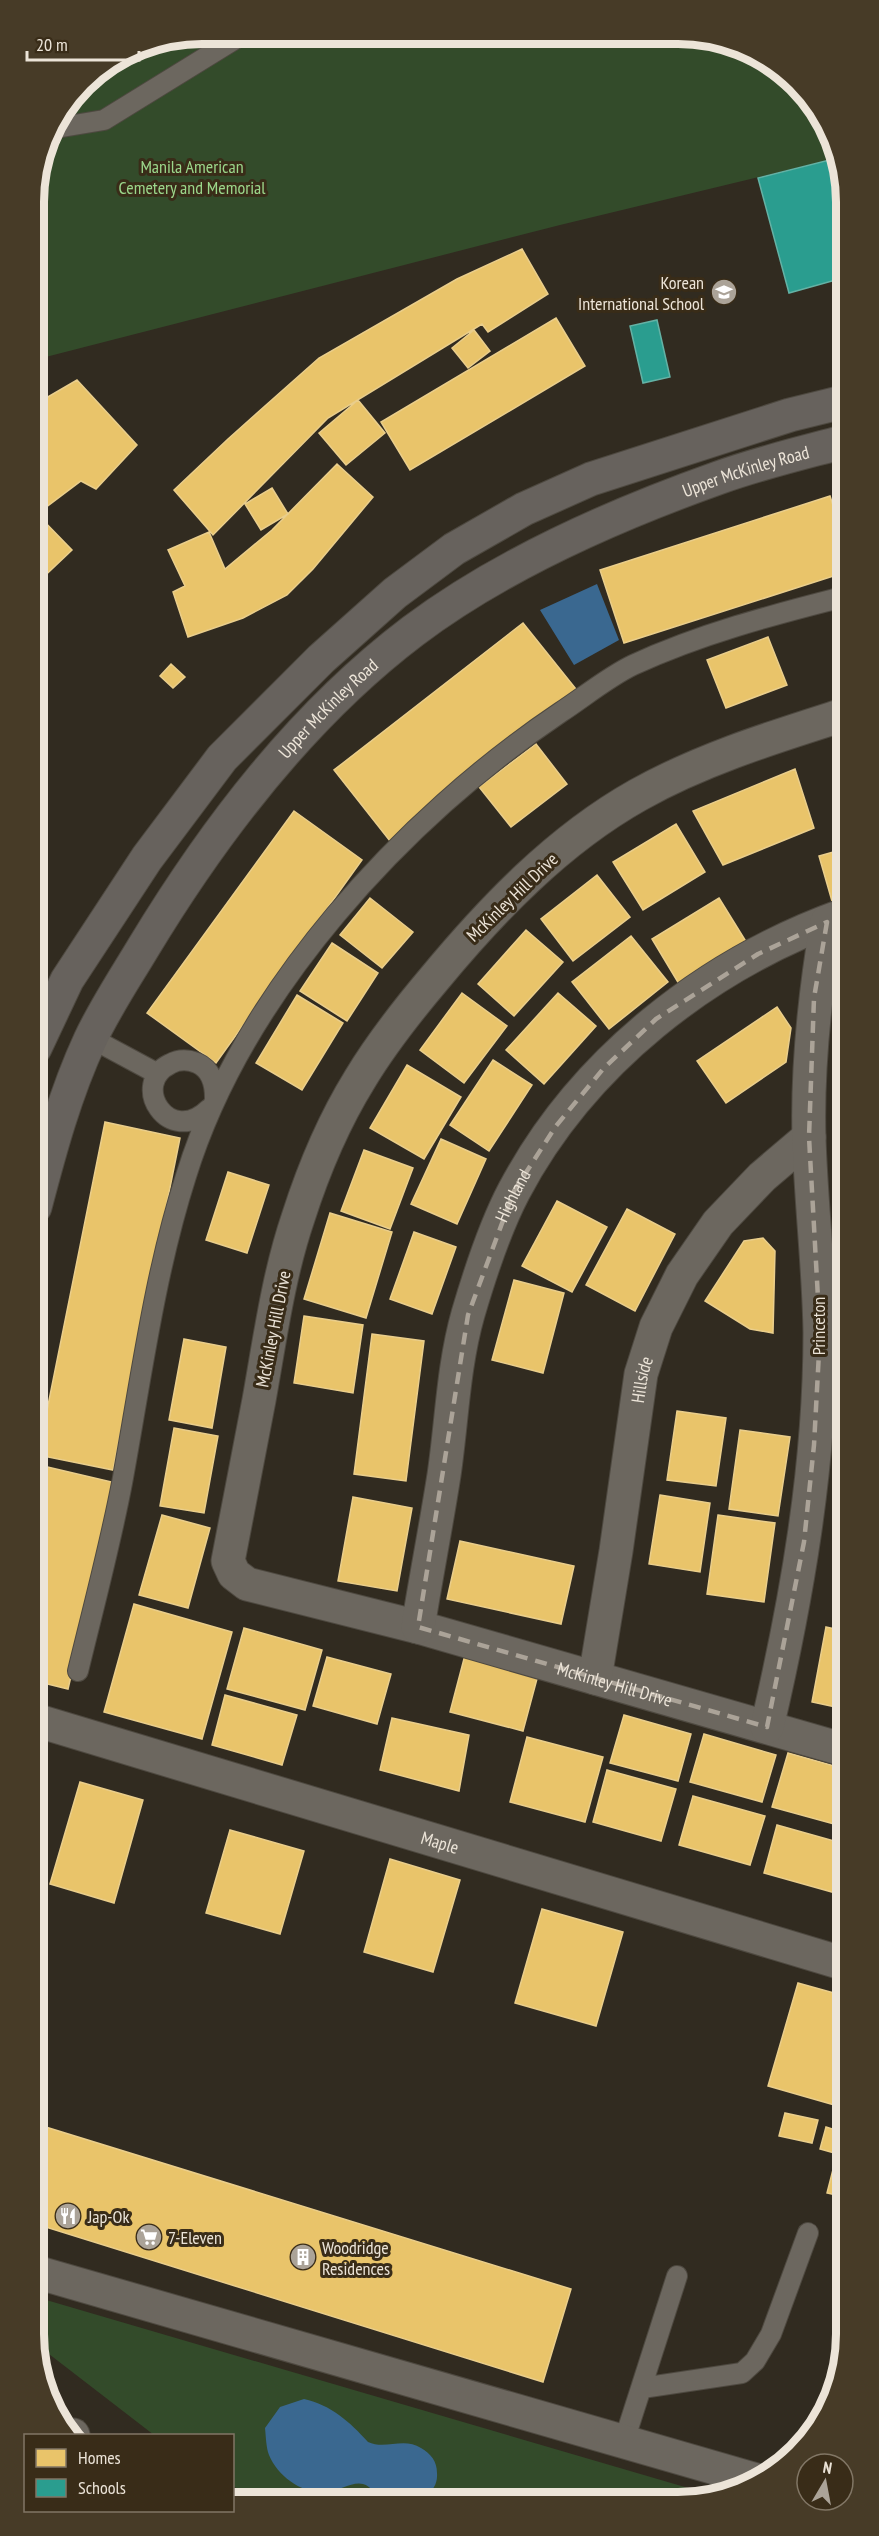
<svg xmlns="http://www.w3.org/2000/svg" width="879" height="2536" font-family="'PT Sans Narrow',sans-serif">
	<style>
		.green { fill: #334b2a }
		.water { fill: #3a6890 }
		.homes { fill: #e9c46a; stroke: #eace8b; stroke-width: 1.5 }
		.schools { fill: #2a9d8f; stroke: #64b2a5; stroke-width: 1.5 }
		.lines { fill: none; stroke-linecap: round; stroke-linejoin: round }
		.service-casing { stroke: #4e4940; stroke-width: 22 }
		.minor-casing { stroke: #4e4940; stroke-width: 35 }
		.secondary-casing { stroke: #4e4940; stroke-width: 35 }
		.service { stroke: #6c675f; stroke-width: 20 }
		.minor { stroke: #6c675f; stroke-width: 33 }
		.secondary { stroke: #67625d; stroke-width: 33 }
		.marked { fill: none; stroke: #aba398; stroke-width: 4.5; stroke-dasharray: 12 8; stroke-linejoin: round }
		.labels { text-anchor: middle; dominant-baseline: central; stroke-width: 6; stroke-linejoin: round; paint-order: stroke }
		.park-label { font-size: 18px; fill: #9bd78b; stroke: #392c18 }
		.poi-label { font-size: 18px; fill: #ece4d8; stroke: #392c18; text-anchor: start }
		.street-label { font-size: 18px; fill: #ece4d8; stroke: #392c18 }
		.rim { fill: none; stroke: #ece4d8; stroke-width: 8 }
	</style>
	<rect width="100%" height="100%" fill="#312b20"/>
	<path class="green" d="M202 33 710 36 797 83 837 158 560 225 34 360 33 191 51 127 90 75 138 46Z
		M36 2297 719 2497 710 2500H256L233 2486 232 2436 154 2435 36 2344Z"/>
	<path class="water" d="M597 584 619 640 574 665 540 610Z
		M304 2399C331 2405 350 2422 368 2442 385 2450 404 2437 421 2448 431 2454 437 2461 437 2473 439 2500 404 2505 385 2499 376 2496 371 2486 363 2484 353 2481 338 2491 327 2492 304 2495 278 2477 269 2455 266 2447 266 2437 265 2428L280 2407Z"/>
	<path class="homes" d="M522 249 548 294 488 332 482 324 328 418 213 535 174 490 228 439 319 358 457 279Z
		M556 318 585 366 410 470 381 422Z
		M474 330 490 351 468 368 452 348Z
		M77 380 137 445 96 489 81 481 37 514 72 550 34 586V405Z
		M358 400 385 433 346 465 319 433Z
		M337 464 373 497 313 569 287 595 243 618 188 637 173 592 185 586 168 550 209 532 225 569 272 530Z
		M272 488 288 514 261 530 245 504Z
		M830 496 843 536V573L624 643 600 570Z
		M523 623 580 694 390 841 334 770Z
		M768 637 787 685 726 708 707 660Z
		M171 664 185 677 173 688 160 676Z
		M536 744 567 784 511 827 479 787Z
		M795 769 814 828 723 865 693 811Z
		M294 811 362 860 216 1063 147 1013Z
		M34 817 40 818 34 850Z
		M676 824 705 872 643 910 613 862Z
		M844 849V898L832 901 819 856Z
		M597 875 630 917 573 961 541 919Z
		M370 898 413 932 382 968 340 935Z
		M719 898 750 948 682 989 652 939Z
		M526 930 563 962 514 1016 478 984Z
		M631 936 668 982 609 1029 572 982Z
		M332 943 378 973 347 1021 300 991Z
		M462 993 507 1026 464 1083 420 1050Z
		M558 993 596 1026 544 1084 506 1050Z
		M297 995 343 1023 302 1090 256 1063Z
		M777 1007 791 1028 786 1062 726 1103 697 1061Z
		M493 1060 532 1085 489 1151 450 1125Z
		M407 1065 461 1097 424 1159 370 1128Z
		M105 1122 180 1138 113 1470 38 1455Z
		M441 1139 486 1159 457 1224 411 1204Z
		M364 1150 413 1168 390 1229 341 1211Z
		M228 1172 269 1185 247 1253 206 1240Z
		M557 1201 607 1227 572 1292 522 1266Z
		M627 1209 675 1234 635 1311 586 1285Z
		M330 1213 392 1232 366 1318 304 1299Z
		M414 1232 456 1247 432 1314 390 1299Z
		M763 1238 775 1251 773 1333 750 1329 705 1301 744 1241Z
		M514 1280 564 1293 543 1373 492 1360Z
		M304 1316 363 1325 353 1393 294 1383Z
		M372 1334 424 1341 406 1481 354 1474Z
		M184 1339 226 1347 212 1428 169 1420Z
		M677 1411 726 1418 716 1486 667 1480Z
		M174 1428 218 1436 204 1513 160 1506Z
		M740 1430 790 1437 778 1516 729 1509Z
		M39 1465 116 1483 68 1689 35 1681V1483Z
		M660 1495 710 1503 700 1572 649 1564Z
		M353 1497 412 1508 397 1591 338 1581Z
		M845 1507V1538L840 1537Z
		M162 1515 210 1528 188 1608 139 1595Z
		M718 1515 775 1523 764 1602 707 1594Z
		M460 1541 574 1566 561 1624 447 1599Z
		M845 1599V1619H841Z
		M134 1604 232 1632 202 1739 104 1712Z
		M826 1627 845 1631V1709L812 1702Z
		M244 1628 322 1650 305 1710 227 1689Z
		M465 1655 538 1675 523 1731 450 1712Z
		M327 1657 391 1674 377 1724 313 1706Z
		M225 1695 297 1715 282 1765 212 1745Z
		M624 1715 691 1734 678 1781 610 1763Z
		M392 1718 469 1735 459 1791 380 1770Z
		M704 1734 776 1755 762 1802 690 1782Z
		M527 1737 603 1757 585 1822 510 1802Z
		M788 1753 845 1769V1827L772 1807Z
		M607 1770 676 1789 661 1841 593 1822Z
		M80 1782 143 1800 114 1903 50 1884Z
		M693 1796 765 1816 750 1865 679 1845Z
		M777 1825 845 1844V1873L839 1894 764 1873Z
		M230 1830 304 1851 280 1934 206 1913Z
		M390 1859 460 1880 433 1972 364 1952Z
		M542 1909 623 1932 596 2026 515 2003Z
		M798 1983 845 1996V2081L838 2106 768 2086Z
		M785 2113 818 2120 812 2143 779 2136Z
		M36 2124 571 2289 543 2382 36 2224Z
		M826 2127 845 2133V2156L820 2149Z
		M836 2158 845 2160V2197L827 2193Z"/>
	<path class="schools" d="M837 158 843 169V278L789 293 758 178Z
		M657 320 670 377 643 383 630 326Z"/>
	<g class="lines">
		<g class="service-casing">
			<path id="service" d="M50 129 104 120 245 33
				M91 1038 158 1074
				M209 1109C169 1148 129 1084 170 1064 179 1059 187 1059 197 1063 211 1069 215 1084 215 1098
				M78 1671C93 1609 110 1546 122 1483 141 1380 154 1276 186 1176 243 992 403 818 561 712 584 697 608 677 633 665 700 634 772 615 843 597
				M642 2388 742 2373 755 2361 771 2334 808 2233
				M624 2441 677 2276"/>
		</g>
		<g class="minor-casing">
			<g id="minor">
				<path id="s1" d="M843 715C774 737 702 759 638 795 558 840 492 909 434 979 407 1011 381 1044 360 1079 334 1121 313 1171 298 1218 278 1277 270 1339 259 1400 249 1454 238 1507 228 1561L234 1574 247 1584 418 1627 845 1750"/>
				<path id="s2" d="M418 1627C426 1577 436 1526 444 1475 452 1421 453 1367 468 1314 480 1273 494 1229 514 1191 582 1062 707 964 844 915"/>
				<path id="s3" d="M595 1678 616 1551 641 1374 656 1327 682 1275 718 1223 762 1177 809 1137"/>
				<path id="s4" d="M35 1720 845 1964"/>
				<path d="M767 1727C797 1598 820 1466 820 1333 819 1268 811 1203 809 1138 807 1066 815 993 827 922"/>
				<path d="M36 2272 760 2481"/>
				<path d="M73 2435V2436"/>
			</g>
		</g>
		<g class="secondary-casing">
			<g id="secondary">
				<path d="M35 1048 67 980 147 858 222 758 321 659 395 593 454 549 524 509 591 479 790 415 843 402"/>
				<path id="s5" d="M35 1207C50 1150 65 1094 90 1040 105 1008 125 978 143 948 215 829 302 715 413 631 502 564 614 515 718 478 759 463 802 453 843 442"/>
			</g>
		</g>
		<use href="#service" class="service"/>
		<use href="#minor" class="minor"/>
		<use href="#secondary" class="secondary"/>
	</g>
	<path class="marked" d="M827 922 814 998 809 1137 820 1334 814 1445 804 1542 767 1727 418 1627 468 1315 514 1191 556 1126 603 1069 656 1019 758 954Z"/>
	<defs>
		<g id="school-disc" transform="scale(1.35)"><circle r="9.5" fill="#aba398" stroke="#392c18"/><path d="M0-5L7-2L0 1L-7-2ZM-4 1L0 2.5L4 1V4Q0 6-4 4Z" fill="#fff"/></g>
		<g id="restaurant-disc" transform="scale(1.35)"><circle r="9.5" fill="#aba398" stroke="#392c18"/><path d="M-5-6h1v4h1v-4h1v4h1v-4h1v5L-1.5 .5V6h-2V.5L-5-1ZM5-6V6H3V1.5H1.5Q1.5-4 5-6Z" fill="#fff"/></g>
		<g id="supermarket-disc" transform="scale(1.35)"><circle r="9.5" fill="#aba398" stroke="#392c18"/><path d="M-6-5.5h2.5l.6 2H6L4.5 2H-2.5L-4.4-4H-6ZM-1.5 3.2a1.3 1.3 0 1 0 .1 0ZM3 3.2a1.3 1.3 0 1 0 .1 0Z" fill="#fff"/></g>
		<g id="building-disc" transform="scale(1.35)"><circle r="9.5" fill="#aba398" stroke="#392c18"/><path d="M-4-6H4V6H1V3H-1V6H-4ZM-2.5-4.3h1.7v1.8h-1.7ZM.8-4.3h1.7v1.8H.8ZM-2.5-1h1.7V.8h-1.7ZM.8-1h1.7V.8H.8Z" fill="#fff"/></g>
	</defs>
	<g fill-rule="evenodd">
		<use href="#school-disc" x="724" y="292"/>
		<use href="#restaurant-disc" x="68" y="2216"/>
		<use href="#supermarket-disc" x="149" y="2237"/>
		<use href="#building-disc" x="303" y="2257"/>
	</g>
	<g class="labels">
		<g class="park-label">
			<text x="192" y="166">Manila American<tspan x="192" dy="21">Cemetery and Memorial</tspan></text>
		</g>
		<g class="poi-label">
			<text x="704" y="282" text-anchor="end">Korean<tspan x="704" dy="21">International School</tspan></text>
			<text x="88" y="2216">Jap-Ok</text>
			<text x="168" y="2237">7-Eleven</text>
			<text x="322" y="2247">Woodridge<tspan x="322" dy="21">Residences</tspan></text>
		</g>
		<g class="street-label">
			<text stroke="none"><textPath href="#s5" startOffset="1072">Upper McKinley Road</textPath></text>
			<text stroke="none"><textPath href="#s5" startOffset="586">Upper McKinley Road</textPath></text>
			<text transform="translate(512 897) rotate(-44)">McKinley Hill Drive</text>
			<text stroke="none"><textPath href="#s2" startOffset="444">Highland</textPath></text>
			<text transform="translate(818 1326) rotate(-90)">Princeton</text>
			<text transform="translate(273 1329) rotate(-79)">McKinley Hill Drive</text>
			<text stroke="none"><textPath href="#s3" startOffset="302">Hillside</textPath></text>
			<text stroke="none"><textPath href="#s1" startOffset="1536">McKinley Hill Drive</textPath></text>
			<text stroke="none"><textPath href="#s4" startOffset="423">Maple</textPath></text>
		</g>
	</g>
	<path d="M0 0H879V2536H0ZM202 44H678A158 158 0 0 1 836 202V2334A158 158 0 0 1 678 2492H202A158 158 0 0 1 44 2334V202A158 158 0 0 1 202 44Z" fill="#473b27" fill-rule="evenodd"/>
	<path class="rim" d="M202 44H678A158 158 0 0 1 836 202V2334A158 158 0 0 1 678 2492H202A158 158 0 0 1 44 2334V202A158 158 0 0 1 202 44Z"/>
	<rect x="24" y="2434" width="210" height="78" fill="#392c18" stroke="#817665" stroke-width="1.5"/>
	<rect x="36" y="2449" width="30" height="18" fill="#e9c46a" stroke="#817665" stroke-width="1.5"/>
	<text x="78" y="2464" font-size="18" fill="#ece4d8">Homes</text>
	<rect x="36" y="2479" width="30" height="18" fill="#2a9d8f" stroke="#817665" stroke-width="1.5"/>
	<text x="78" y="2494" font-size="18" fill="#ece4d8">Schools</text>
	<g transform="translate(825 2482) rotate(10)"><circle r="28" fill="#392c18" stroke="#817665" stroke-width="1.5"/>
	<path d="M0-4.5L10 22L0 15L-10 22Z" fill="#aba398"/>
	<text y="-9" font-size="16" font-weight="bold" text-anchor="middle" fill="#ece4d8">N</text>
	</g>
	<path d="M27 51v9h112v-9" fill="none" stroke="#ece4d8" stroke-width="3"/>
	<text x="36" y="51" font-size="18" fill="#ece4d8" stroke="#392c18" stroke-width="4.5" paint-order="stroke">20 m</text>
</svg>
